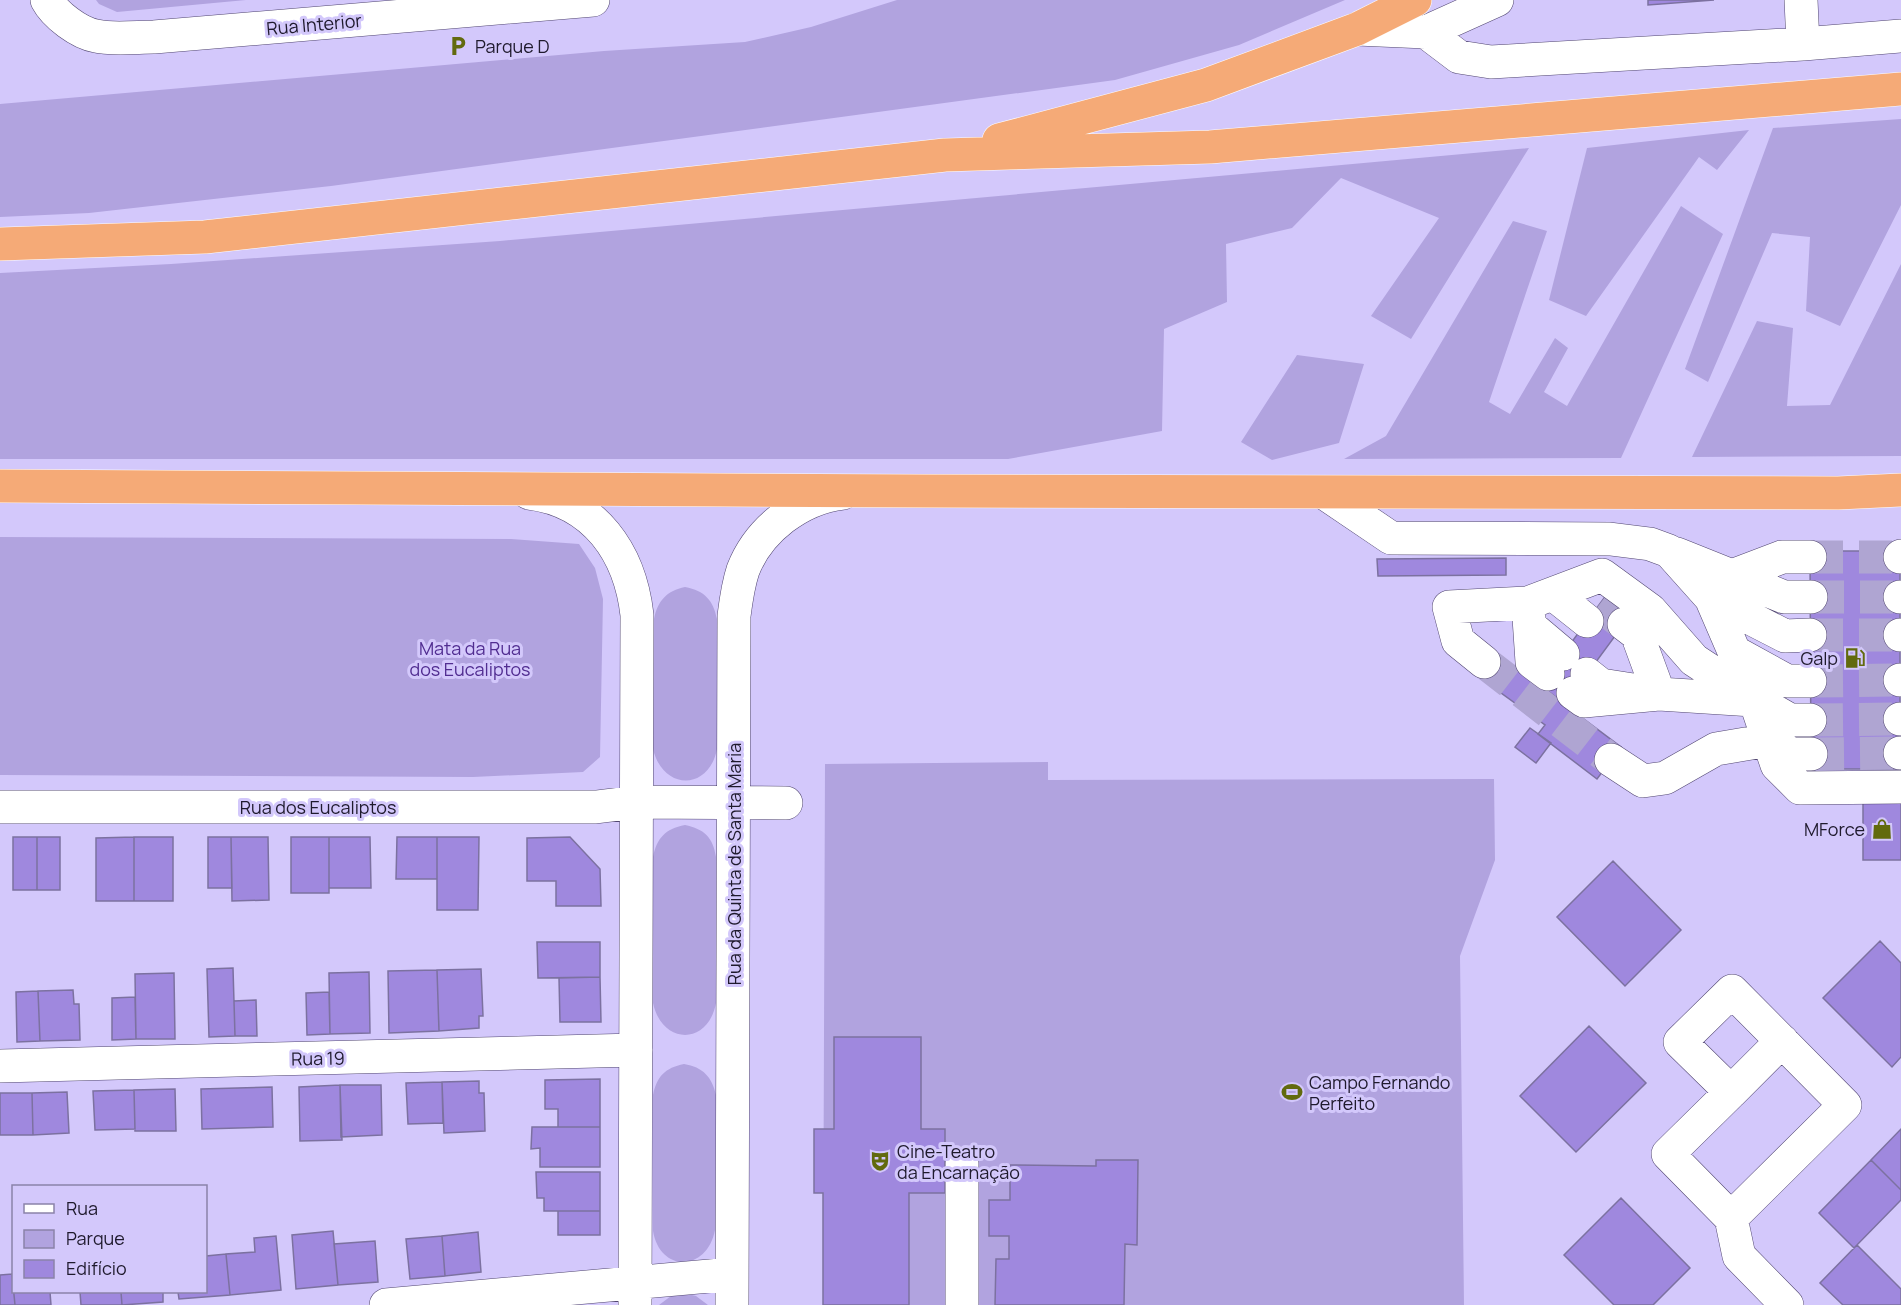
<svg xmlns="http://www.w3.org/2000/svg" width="1901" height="1305" font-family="Manrope,sans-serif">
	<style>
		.green { fill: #b1a3df }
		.building { fill: #9f88de; stroke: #7c71a0; stroke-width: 1.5 }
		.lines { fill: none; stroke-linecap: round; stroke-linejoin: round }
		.minor-tunnel { stroke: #afa5d2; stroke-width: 33; stroke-dasharray: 33 16; stroke-linecap: butt }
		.minor-casing { stroke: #514671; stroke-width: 34 }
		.highway-casing { stroke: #fff; stroke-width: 34 }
		.minor { stroke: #fff; stroke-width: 33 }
		.highway { stroke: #f5aa77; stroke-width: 33 }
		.labels { text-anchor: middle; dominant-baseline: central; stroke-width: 6; stroke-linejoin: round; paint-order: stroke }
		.street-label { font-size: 18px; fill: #1f1a2d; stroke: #d3c8fb }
		.poi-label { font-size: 18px; fill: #1f1a2d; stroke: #d3c8fb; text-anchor: start }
		.park-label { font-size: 18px; fill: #512d91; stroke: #d3c8fb }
	</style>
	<rect width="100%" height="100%" fill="#d3c8fb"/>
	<path class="green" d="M96 0H246L117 12 99 4Z
		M897 0H1345L1239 45 1115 80 331 186 89 213 0 217V104L604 51 745 42 811 27Z
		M1901 119V205L1840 326 1806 311 1810 237 1772 233 1708 382 1685 369 1773 128Z
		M1749 130 1717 170 1699 157 1586 316 1549 300 1587 148Z
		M1529 148 1411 339 1371 316 1439 218 1341 178 1292 228 1226 244 1227 302 1164 329 1162 431 1008 459H0V273L171 264 500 241Z
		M1681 206 1723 234 1621 458 1344 459 1386 436 1513 221 1547 231 1489 402 1510 414 1555 338 1568 348 1544 392 1567 406Z
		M1901 264V456L1692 457 1757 321 1793 328 1787 406 1830 405Z
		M1297 355 1364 364 1339 443 1272 460 1241 442Z
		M0 537 511 539 579 544 595 568 603 599 600 757 583 772 473 777 0 775Z
		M685 587C705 591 713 600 717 619V749C709 791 663 791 653 749L654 619C658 600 667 591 685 587Z
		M1048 762V780L1494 779 1495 860 1460 956 1464 1305H823L825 764Z
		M685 825C704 829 713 837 716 857V1003C708 1046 662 1045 653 1003V857C657 838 665 829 685 825Z
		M684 1064C703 1067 712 1077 716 1095L715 1230C707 1272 660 1273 653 1231V1095C657 1076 665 1068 684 1064Z
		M684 1293 696 1296 708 1305H659L671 1296Z"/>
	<path class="building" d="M1648 0H1714L1648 5Z
		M1810 551H1900V769H1811Z
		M1506 558V575L1378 576 1377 559Z
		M1607 594 1632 613 1565 704 1540 685Z
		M1493 651 1621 747 1597 779 1538 734 1545 725 1475 674Z
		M1530 728 1551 743 1536 763 1515 747Z
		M1863 798 1901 799V860H1863Z
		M13 837H37V890H13Z
		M37 837H60V890H37Z
		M134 837V901H96V838Z
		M134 837H173V901H134Z
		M208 837H231L232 888H208Z
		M231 837H268L269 900 232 901Z
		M291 837H329V893H291Z
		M329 837H370L371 888H329Z
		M397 837H437V879H396Z
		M437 837H479L478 910H437Z
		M570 837 600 869 601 906H556V881H527V838Z
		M1613 861 1681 930 1625 986 1557 917Z
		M1880 941 1901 963V1057L1892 1067 1823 998Z
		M537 942H600V977L538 978Z
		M233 968 235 1036 209 1037 207 969Z
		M481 969 483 1016H479V1028L439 1031 437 970Z
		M437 970 439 1031 389 1033 388 971Z
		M369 972 370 1033 330 1034 329 973Z
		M174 973 175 1039H136L135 974Z
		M600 977 601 1022H560L559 978Z
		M73 990 74 1004H79L80 1040 40 1041 38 991Z
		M38 991 40 1041 17 1042 16 992Z
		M329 992 330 1034 307 1035 306 993Z
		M135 997 136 1039 112 1040V998Z
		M256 1000 257 1036H235L234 1001Z
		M1589 1026 1646 1083 1576 1152 1520 1096Z
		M834 1037H921V1129H945V1193H909V1305H823V1193H814V1129H834Z
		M600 1079V1127H558V1109H545V1080Z
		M479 1081V1093H484L485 1131 444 1133 442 1082Z
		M442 1082 443 1123 408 1124 406 1083Z
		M340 1085H381L382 1135 341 1137Z
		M340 1085 342 1140 300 1141 299 1087Z
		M272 1087 273 1127 202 1129 201 1089Z
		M175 1089 176 1131H135L134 1090Z
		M134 1090 135 1129 95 1130 93 1091Z
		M67 1092 69 1133 33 1135 32 1093Z
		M0 1093H32L33 1135H0Z
		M532 1127H600V1167H540V1148L531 1149Z
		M1901 1129V1190L1871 1160Z
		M1096 1160H1138L1137 1245 1125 1244 1124 1305H995L996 1259H1009V1236H989V1200H1010V1165L1096 1166Z
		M1871 1160 1901 1190V1200L1854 1248 1819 1213Z
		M536 1172H600V1211H544V1198H537Z
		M1621 1198 1690 1268 1653 1305H1614L1564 1255Z
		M558 1211H600V1235H558Z
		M333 1231 338 1285 296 1289 292 1235Z
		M478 1232 481 1272 445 1276 442 1236Z
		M276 1236 281 1290 230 1295 226 1254 255 1252 254 1238Z
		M442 1236 445 1276 410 1279 406 1239Z
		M375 1241 378 1282 338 1285 334 1244Z
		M1857 1245 1901 1289V1305H1843L1820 1283Z
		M226 1254 230 1295 179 1299 178 1292H206V1256Z
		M12 1274H14V1292H50L51 1305H15Z
		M12 1274 15 1305H0V1275Z
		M80 1292H121L122 1305H81Z
		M121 1292H163V1302L122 1305Z"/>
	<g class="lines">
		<path class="minor-tunnel" d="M1810 557H1900
			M1811 597H1900
			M1599 605 1624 624
			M1810 635H1900
			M1484 662 1611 760
			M1810 681 1900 680
			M1810 720 1900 719
			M1811 754 1900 753"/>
		<g class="minor-casing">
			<path id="minor" d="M47 0C55 15 79 33 96 36 111 40 138 37 154 37L593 0
				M1801 0 1803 44
				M1357 29 1426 32 1497 0
				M1426 32 1459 57 1491 62 1803 44 1901 36
				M1323 492 1391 538 1610 539 1650 544 1669 551 1711 598 1755 700 1777 765 1800 788 1901 787
				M529 493C595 501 630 553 637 615L635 1305
				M1677 554 1732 576 1782 557H1810
				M1900 557 1901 556
				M1732 576 1784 597H1811
				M1553 594 1587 621
				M1900 597H1901
				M1711 598 1785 636 1810 635
				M1528 603 1532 662 1548 674
				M1624 624 1637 634 1659 694 1753 700
				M1531 627 1563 654
				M1900 635H1901
				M1736 653 1787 681H1810
				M1484 662 1458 641 1449 607 1528 603 1602 575 1650 610 1694 660 1755 700 1790 720H1810
				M1587 674 1601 685 1633 690
				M1900 680H1901
				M1573 693 1584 701 1659 694
				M1900 719H1901
				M1900 753H1901
				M1611 760 1643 781 1665 778 1716 749 1769 740 1791 754H1811
				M0 807H596L636 802 786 803
				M0 1066 636 1050
				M1731 1092 1782 1041
				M1731 1218 1845 1105 1732 991 1680 1042 1731 1092 1668 1154 1731 1218 1739 1256 1787 1305
				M386 1305 732 1274
				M732 1305 734 616C736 600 738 585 743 570 759 529 800 498 843 493
				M962 1305V1163"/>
		</g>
		<g class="highway-casing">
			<path id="highway" d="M999 140 1206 85 1357 29 1415 0
				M0 244 205 237 945 155 1210 147 1901 89
				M0 486C613 492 1225 491 1838 493L1901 490"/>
		</g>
		<use href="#minor" class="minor"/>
		<use href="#highway" class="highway"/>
	</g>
	<defs>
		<g id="parking-bare" transform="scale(1.62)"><path d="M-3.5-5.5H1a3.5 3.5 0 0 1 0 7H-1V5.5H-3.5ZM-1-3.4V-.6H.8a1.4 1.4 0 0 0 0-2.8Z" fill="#626a0e" stroke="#d3c8fb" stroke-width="2.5" paint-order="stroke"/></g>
		<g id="fuel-bare" transform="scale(1.62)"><path d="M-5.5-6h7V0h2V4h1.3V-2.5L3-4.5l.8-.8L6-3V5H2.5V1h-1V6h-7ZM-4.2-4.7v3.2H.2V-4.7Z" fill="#626a0e" stroke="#d3c8fb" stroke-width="2.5" paint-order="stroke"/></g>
		<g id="shop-bare" transform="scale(1.62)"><path d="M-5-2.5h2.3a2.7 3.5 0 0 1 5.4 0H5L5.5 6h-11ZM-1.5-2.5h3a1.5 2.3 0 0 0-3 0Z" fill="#626a0e" stroke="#d3c8fb" stroke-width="2.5" paint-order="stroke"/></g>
		<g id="stadium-bare" transform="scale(1.62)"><path d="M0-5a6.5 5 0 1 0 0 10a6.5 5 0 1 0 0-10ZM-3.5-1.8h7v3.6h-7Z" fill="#626a0e" stroke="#d3c8fb" stroke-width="2.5" paint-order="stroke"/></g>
		<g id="theatre-bare" transform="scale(1.62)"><path d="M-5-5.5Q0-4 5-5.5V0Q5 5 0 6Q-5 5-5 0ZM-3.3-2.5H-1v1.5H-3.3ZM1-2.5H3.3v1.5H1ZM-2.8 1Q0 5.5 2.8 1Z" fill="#626a0e" stroke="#d3c8fb" stroke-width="2.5" paint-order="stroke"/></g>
	</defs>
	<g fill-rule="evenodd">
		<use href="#parking-bare" x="458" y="46"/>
		<use href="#fuel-bare" x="1855" y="658"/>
		<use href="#shop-bare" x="1882" y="829"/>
		<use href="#stadium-bare" x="1292" y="1092"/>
		<use href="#theatre-bare" x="880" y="1161"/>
	</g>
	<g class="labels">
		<g class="street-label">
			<text transform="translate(314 24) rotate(-5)">Rua Interior</text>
			<text x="318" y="807">Rua dos Eucaliptos</text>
			<text transform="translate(734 864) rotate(-90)">Rua da Quinta de Santa Maria</text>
			<text transform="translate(318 1058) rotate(-1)">Rua 19</text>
		</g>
		<g class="poi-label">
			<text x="475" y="46">Parque D</text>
			<text x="1838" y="658" text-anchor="end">Galp</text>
			<text x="1865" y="829" text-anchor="end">MForce</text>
			<text x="1309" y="1082">Campo Fernando<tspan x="1309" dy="21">Perfeito</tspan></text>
			<text x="897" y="1151">Cine-Teatro<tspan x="897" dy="21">da Encarnação</tspan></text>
		</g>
		<g class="park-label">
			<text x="470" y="648">Mata da Rua<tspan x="470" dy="21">dos Eucaliptos</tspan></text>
		</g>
	</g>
	<rect x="12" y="1185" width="195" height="108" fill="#d3c8fb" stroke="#8b82a9" stroke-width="1.5"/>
	<rect x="24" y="1204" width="30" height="9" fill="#ffffff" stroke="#8b82a9" stroke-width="1.5"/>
	<text x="66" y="1215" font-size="18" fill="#1f1a2d">Rua</text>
	<rect x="24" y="1230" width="30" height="18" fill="#b1a3df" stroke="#8b82a9" stroke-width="1.5"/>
	<text x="66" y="1245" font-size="18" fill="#1f1a2d">Parque</text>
	<rect x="24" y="1260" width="30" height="18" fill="#9f88de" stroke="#8b82a9" stroke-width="1.5"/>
	<text x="66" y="1275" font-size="18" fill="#1f1a2d">Edifício</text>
</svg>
